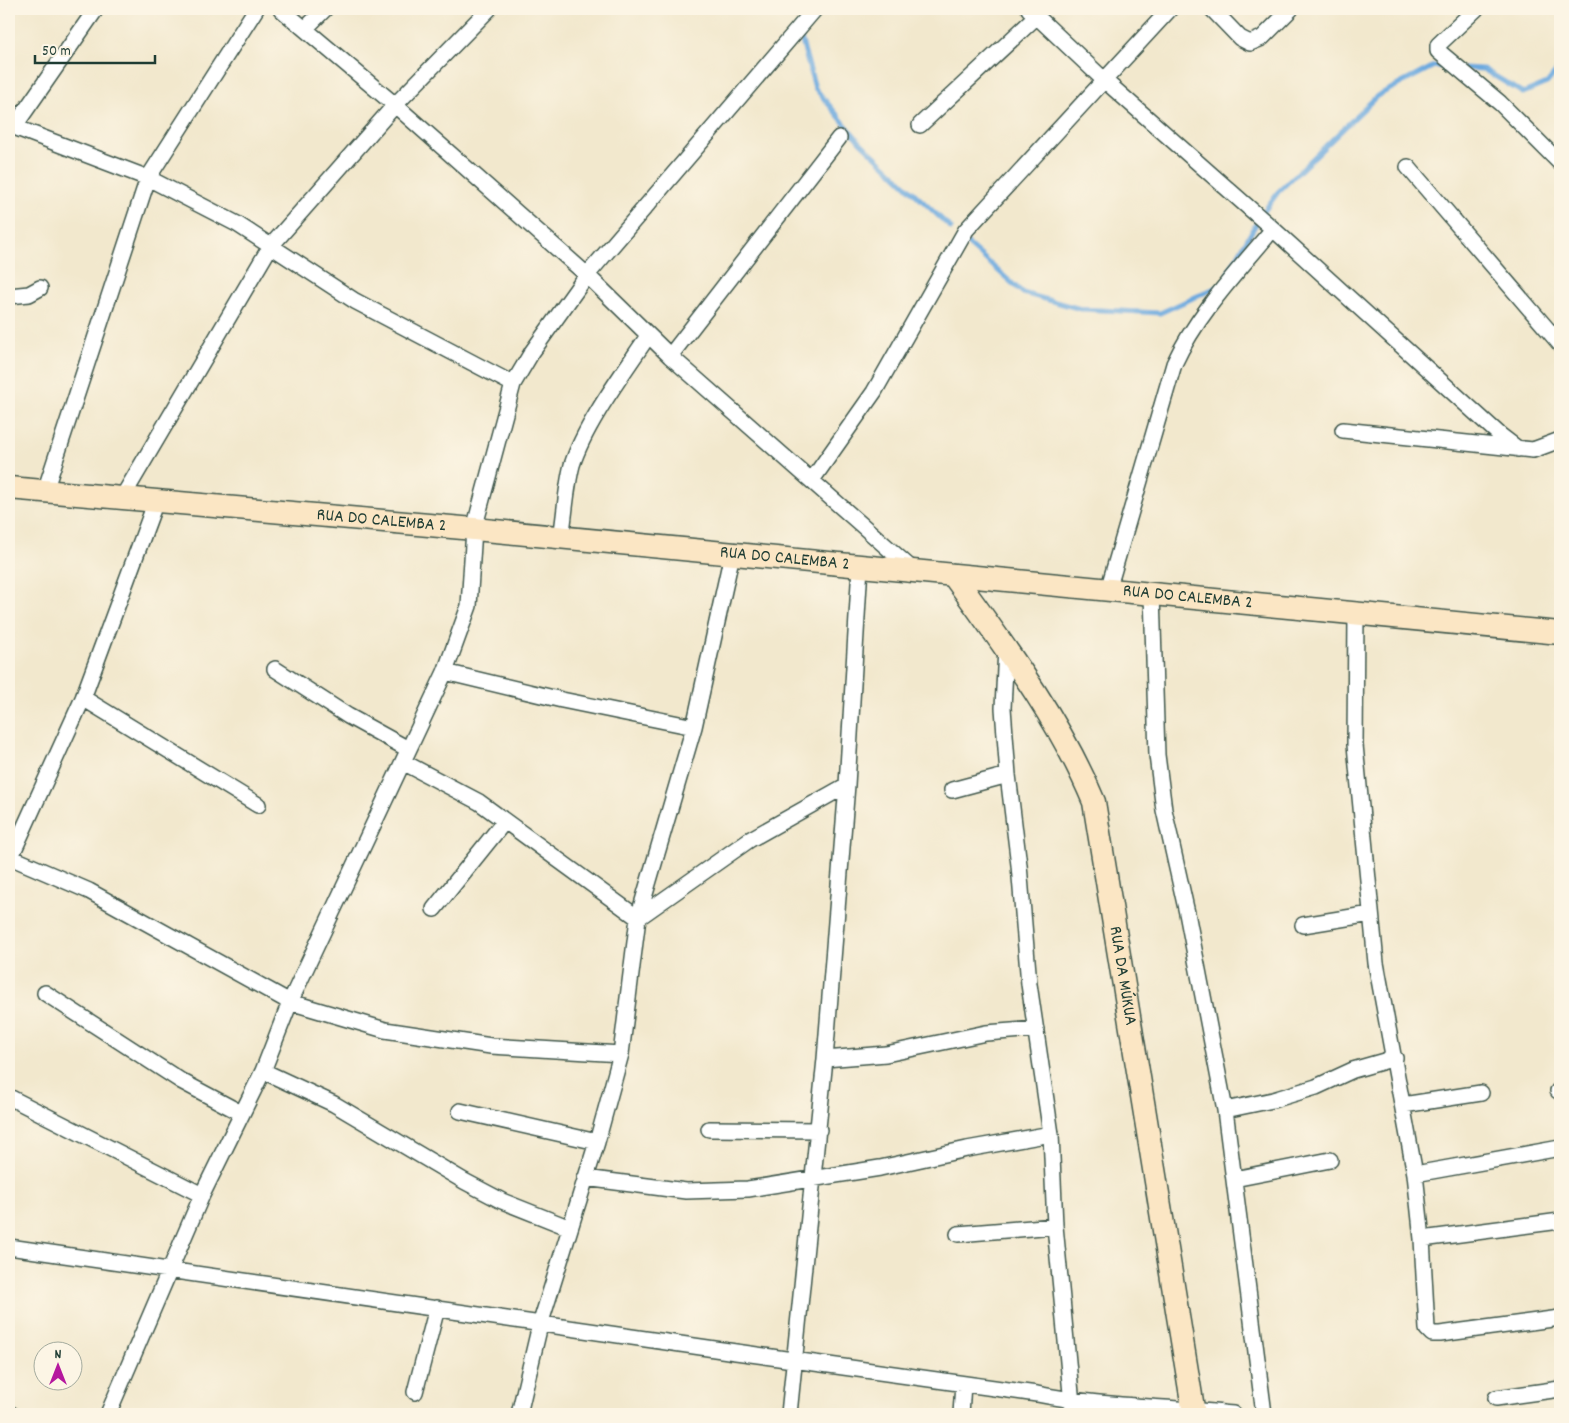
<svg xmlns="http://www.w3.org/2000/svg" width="1569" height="1423" font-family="Dekko,sans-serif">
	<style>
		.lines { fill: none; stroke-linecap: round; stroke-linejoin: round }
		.stream { stroke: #6daadf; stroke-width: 5 }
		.street-casing { stroke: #3f574b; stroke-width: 18 }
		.secondary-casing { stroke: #3f574b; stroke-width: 25 }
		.street { stroke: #fff; stroke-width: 15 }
		.secondary { stroke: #fbe6c4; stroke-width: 22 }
		.labels { text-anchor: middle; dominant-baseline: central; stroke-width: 4; stroke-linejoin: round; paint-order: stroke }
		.street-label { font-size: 18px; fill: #1f3d34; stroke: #fcf5e5 }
	</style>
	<rect width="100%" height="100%" fill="#fcf5e5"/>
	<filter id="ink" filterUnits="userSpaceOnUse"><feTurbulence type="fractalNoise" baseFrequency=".02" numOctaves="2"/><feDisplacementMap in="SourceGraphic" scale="10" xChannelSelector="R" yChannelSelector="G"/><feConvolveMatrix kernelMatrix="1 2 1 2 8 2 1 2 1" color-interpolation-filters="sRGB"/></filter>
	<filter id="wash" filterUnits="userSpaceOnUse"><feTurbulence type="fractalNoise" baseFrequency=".0096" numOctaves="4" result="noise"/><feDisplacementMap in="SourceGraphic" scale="20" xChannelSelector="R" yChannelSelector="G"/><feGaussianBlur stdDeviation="1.12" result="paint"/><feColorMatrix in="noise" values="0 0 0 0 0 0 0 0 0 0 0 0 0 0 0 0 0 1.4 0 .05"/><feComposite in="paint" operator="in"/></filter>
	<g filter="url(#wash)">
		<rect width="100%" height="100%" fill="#f2e8cd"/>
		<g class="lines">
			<path class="stream" d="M801 38 815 88 860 142 951 228
				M1464 68 1483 69 1523 93 1547 83 1560 67
				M967 243 1023 293 1081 309 1160 313 1217 287
				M1228 273 1260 217 1278 192 1377 96 1434 66 1450 67"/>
		</g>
	</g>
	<g filter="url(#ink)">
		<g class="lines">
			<g class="street-casing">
				<path id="street" d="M281 9 395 105 587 275 670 356 914 571
					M1029 9 1103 79 1273 229 1501 436 1518 449
					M1212 9 1240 38 1250 43 1262 38 1291 9
					M1476 9 1438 45V51L1500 103 1560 163
					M306 28 325 9
					M9 125 148 178 237 224 355 301 513 384
					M920 125 1037 16
					M14 127 96 9
					M1408 167 1560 344
					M9 296 29 294 40 288
					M670 356 839 138
					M1343 430 1533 450 1560 440
					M812 480 874 392 966 230 1170 9
					M45 491 148 178 256 9
					M122 498 270 247 395 105 489 9
					M561 538C565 514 566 488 572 465 585 424 624 372 648 336
					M1108 590 1174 364C1197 314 1238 271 1273 229
					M1152 594 1157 755 1164 810 1187 913 1225 1110 1264 1414
					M1356 614 1355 745 1376 963 1415 1174 1422 1239 1427 1329 1432 1334H1440L1560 1318
					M1006 648 1003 708 1008 775 1019 865 1029 984 1051 1134 1055 1226 1073 1414
					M275 669 348 716 408 749
					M445 672 562 700 694 727
					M83 698 258 805
					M403 762 479 802 638 918 749 840 847 785
					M952 790 1008 775
					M10 857 89 891 290 1002 385 1030 491 1046 621 1054
					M9 861 83 698 156 501
					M434 909 504 822
					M1303 925 1371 914
					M45 993 181 1081 241 1113
					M825 1059 886 1054 986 1033 1036 1029
					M263 1071 334 1104 464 1181 502 1201 570 1228
					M1558 1091H1560
					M9 1097 202 1195
					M1403 1105 1481 1093
					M1225 1110 1273 1100 1316 1087 1353 1070 1395 1058
					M460 1111 597 1142
					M709 1129 819 1130
					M1415 1174 1560 1148
					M585 1178 686 1191 748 1189 880 1168 967 1149 1051 1134
					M1234 1179 1330 1160
					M958 1234 1055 1226
					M1422 1239 1560 1221
					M9 1247C351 1297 694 1347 1037 1394 1101 1407 1168 1406 1233 1414
					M415 1392 437 1308
					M1496 1398 1560 1389
					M9 1414H11
					M108 1414 202 1195 263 1071 290 1002 445 672 469 606 474 529 513 384 532 352 587 275 815 9
					M519 1414 540 1325 597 1142 621 1054 638 918 694 727 732 554
					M789 1414 825 1059 847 785 860 566
					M961 1414 963 1384"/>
			</g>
			<g class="secondary-casing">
				<g id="secondary">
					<path id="s1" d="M9 488 474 529 1560 633"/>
					<path id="s2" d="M953 575C1005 647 1060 720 1094 802L1194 1414"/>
				</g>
			</g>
			<use href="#street" class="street"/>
			<use href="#secondary" class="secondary"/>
		</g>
	</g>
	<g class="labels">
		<g class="street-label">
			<text stroke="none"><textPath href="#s1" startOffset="374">RUA DO CALEMBA 2</textPath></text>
			<text stroke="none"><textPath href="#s1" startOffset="779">RUA DO CALEMBA 2</textPath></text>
			<text stroke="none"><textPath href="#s1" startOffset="1184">RUA DO CALEMBA 2</textPath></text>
			<text stroke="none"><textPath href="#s2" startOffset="444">RUA DA MÚKUA</textPath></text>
		</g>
	</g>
	<rect width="1569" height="1423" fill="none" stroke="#fcf5e5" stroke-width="30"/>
	<g transform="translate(58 1366)"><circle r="24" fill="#fcf5e5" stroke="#a4ab9e"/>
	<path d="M0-4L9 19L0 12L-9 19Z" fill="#b5179e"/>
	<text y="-8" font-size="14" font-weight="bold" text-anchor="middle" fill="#1f3d34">N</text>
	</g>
	<path d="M35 55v8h120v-8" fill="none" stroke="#1f3d34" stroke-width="2.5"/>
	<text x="42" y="55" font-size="15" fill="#1f3d34" stroke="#fcf5e5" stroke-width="4" paint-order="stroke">50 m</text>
</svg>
